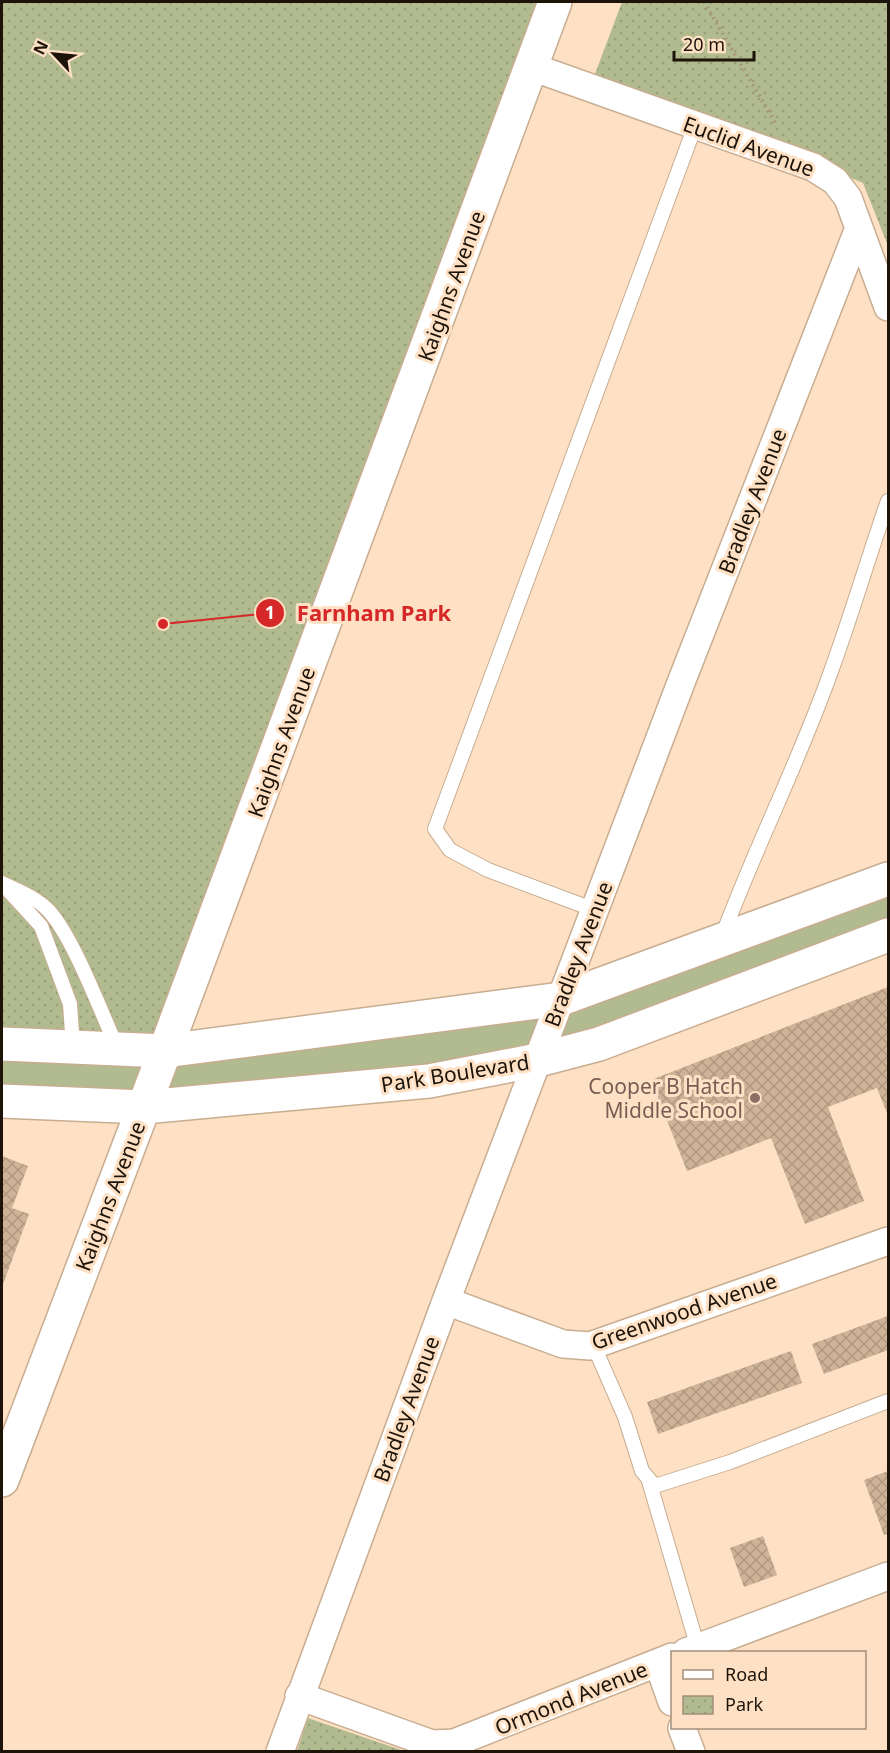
<svg xmlns="http://www.w3.org/2000/svg" width="890" height="1753" font-family="'Noto Sans',sans-serif">
	<style>
		.grass { fill: #b1bb8f }
		.park { fill: url(#park-dots) }
		.building { fill: url(#building-cross-hatch) }
		.lines { fill: none; stroke-linecap: round; stroke-linejoin: round }
		.service-casing { stroke: #c8ad91; stroke-width: 16 }
		.minor-casing { stroke: #c8ad91; stroke-width: 30 }
		.tertiary-casing { stroke: #c8ad91; stroke-width: 36 }
		.secondary-casing { stroke: #c8ad91; stroke-width: 36 }
		.path { stroke: #a58f7a; stroke-width: 4; stroke-dasharray: 1.5 4.5; stroke-linecap: butt }
		.service { stroke: #fff; stroke-width: 14 }
		.minor { stroke: #fff; stroke-width: 27 }
		.tertiary { stroke: #fff; stroke-width: 33 }
		.secondary { stroke: #fff; stroke-width: 33 }
		.education-dot { fill: #8d6e63; stroke: #fee1c4; stroke-width: 2 }
		.labels { text-anchor: middle; dominant-baseline: central; stroke-width: 6; stroke-linejoin: round; paint-order: stroke }
		.street-label { font-size: 21px; fill: #1d1309; stroke: #fee1c4 }
		.education-label { font-size: 21px; fill: #785e54; stroke: #fee1c4; text-anchor: end }
		.leader { fill: none; stroke: #d62828; stroke-width: 2 }
		.callout-dot { fill: #d62828; stroke: #fee1c4; stroke-width: 2 }
		.mark-label { font-size: 18px; text-anchor: middle; font-weight: bold; fill: #fff }
		.callout-label { font-size: 22px; text-anchor: middle; font-weight: bold; fill: #d62828; stroke: #fee1c4; stroke-width: 6; stroke-linejoin: round; paint-order: stroke }
	</style>
	<defs>
		<pattern id="park-dots" width="8" height="8" patternUnits="userSpaceOnUse" patternTransform="scale(1.5)"><rect width="8" height="8" fill="#b1bb8f"/><path d="M2 2h.1M6 6h.1" fill="none" stroke="#98a07a" stroke-width="1.8" stroke-linecap="round"/></pattern>
		<pattern id="building-cross-hatch" width="8" height="8" patternUnits="userSpaceOnUse" patternTransform="scale(1.5)"><rect width="8" height="8" fill="#ceb397"/><path d="M0 0l8 8M0 8l8-8" fill="none" stroke="#b09981"/></pattern>
	</defs>
	<rect width="100%" height="100%" fill="#fee1c4"/>
	<path class="grass" d="M888 879V935L538 1060 2 1101V1044L165 1051 561 999Z"/>
	<path class="park" d="M2 2H555L165 1051 2 1044Z
		M622 2H888V246L863 183 595 74Z
		M308 1718 404 1751H297Z"/>
	<path class="building" d="M888 987V1116L877 1088 828 1107 864 1201 805 1224 771 1138 687 1171 651 1080Z
		M2 1156 28 1166 12 1208 29 1214 2 1287Z
		M888 1316V1350L824 1374 812 1344Z
		M791 1351 802 1383 658 1434 647 1402Z
		M888 1471V1534L884 1535 864 1480Z
		M763 1536 777 1575 744 1587 730 1548Z"/>
	<g class="lines">
		<g class="service-casing">
			<path id="service" d="M2 883C17 890 37 898 49 911 74 939 100 1010 117 1047
				M8 890 41 926 70 1004 73 1047
				M595 910 488 870 450 850 435 829 695 126
				M722 937C755 848 798 764 830 674 851 617 868 558 888 501
				M593 1344 625 1417 642 1471 653 1484 658 1485 730 1462 888 1401
				M649 1481 698 1648"/>
		</g>
		<g class="minor-casing">
			<path id="minor" d="M532 67 813 167 835 181 848 198 888 307
				M446 1301 563 1344 590 1346 888 1241
				M686 1652 888 1576
				M658 1663 672 1702
				M299 1696 432 1744 454 1743 672 1657
				M682 1728 691 1752
				M280 1752 446 1301 682 680 859 228"/>
		</g>
		<g class="tertiary-casing">
			<path id="tertiary" d="M2 1044 165 1051 561 999 888 879
				M2 1101 144 1107 429 1081 538 1060 599 1044 888 935"/>
		</g>
		<g class="secondary-casing">
			<path id="secondary" d="M2 1480 165 1051 555 2"/>
		</g>
		<path class="path" d="M704 2 777 126"/>
		<use href="#service" class="service"/>
		<use href="#minor" class="minor"/>
		<use href="#tertiary" class="tertiary"/>
		<use href="#secondary" class="secondary"/>
	</g>
	<circle class="education-dot" cx="755" cy="1098" r="6"/>
	<g class="labels">
		<g class="street-label">
			<text transform="translate(749 146) rotate(20)">Euclid Avenue</text>
			<text transform="translate(451 286) rotate(-70)">Kaighns Avenue</text>
			<text transform="translate(752 501) rotate(-69)">Bradley Avenue</text>
			<text transform="translate(281 742) rotate(-70)">Kaighns Avenue</text>
			<text transform="translate(578 954) rotate(-69)">Bradley Avenue</text>
			<text transform="translate(455 1073) rotate(-9)">Park Boulevard</text>
			<text transform="translate(110 1196) rotate(-69)">Kaighns Avenue</text>
			<text transform="translate(684 1311) rotate(-19)">Greenwood Avenue</text>
			<text transform="translate(406 1409) rotate(-70)">Bradley Avenue</text>
			<text transform="translate(571 1698) rotate(-22)">Ormond Avenue</text>
		</g>
		<g class="education-label">
			<text x="743" y="1086">Cooper B Hatch<tspan x="743" dy="24">Middle School</tspan></text>
		</g>
	</g>
	<path class="leader" d="M163 624L270 613"/>
	<g class="callout-dot">
		<circle cx="163" cy="624" r="6"/>
		<circle cx="270" cy="613" r="15"/>
	</g>
	<g class="mark-label">
		<text x="270" y="619">1</text>
	</g>
	<g class="callout-label">
		<text x="374" y="621">Farnham Park</text>
	</g>
	<rect width="890" height="1753" fill="none" stroke="#1d1309" stroke-width="6"/>
	<rect x="671" y="1651" width="195" height="78" fill="#fee1c4" stroke="#a48f79" stroke-width="1.5"/>
	<rect x="683" y="1670" width="30" height="9" fill="#ffffff" stroke="#a48f79" stroke-width="1.5"/>
	<text x="725" y="1681" font-size="18" fill="#1d1309">Road</text>
	<rect x="683" y="1696" width="30" height="18" fill="url(#park-dots)" stroke="#a48f79" stroke-width="1.5"/>
	<text x="725" y="1711" font-size="18" fill="#1d1309">Park</text>
	<g transform="translate(54 54) rotate(296)" stroke="#fee1c4" stroke-width="4.5" paint-order="stroke">
	<path d="M0-4.5L10 22L0 15L-10 22Z" fill="#1d1309"/>
	<text y="-9" font-size="16" font-weight="bold" text-anchor="middle" fill="#1d1309">N</text>
	</g>
	<path d="M674 51v9h80v-9" fill="none" stroke="#1d1309" stroke-width="3"/>
	<text x="683" y="51" font-size="18" fill="#1d1309" stroke="#fee1c4" stroke-width="4.5" paint-order="stroke">20 m</text>
</svg>
